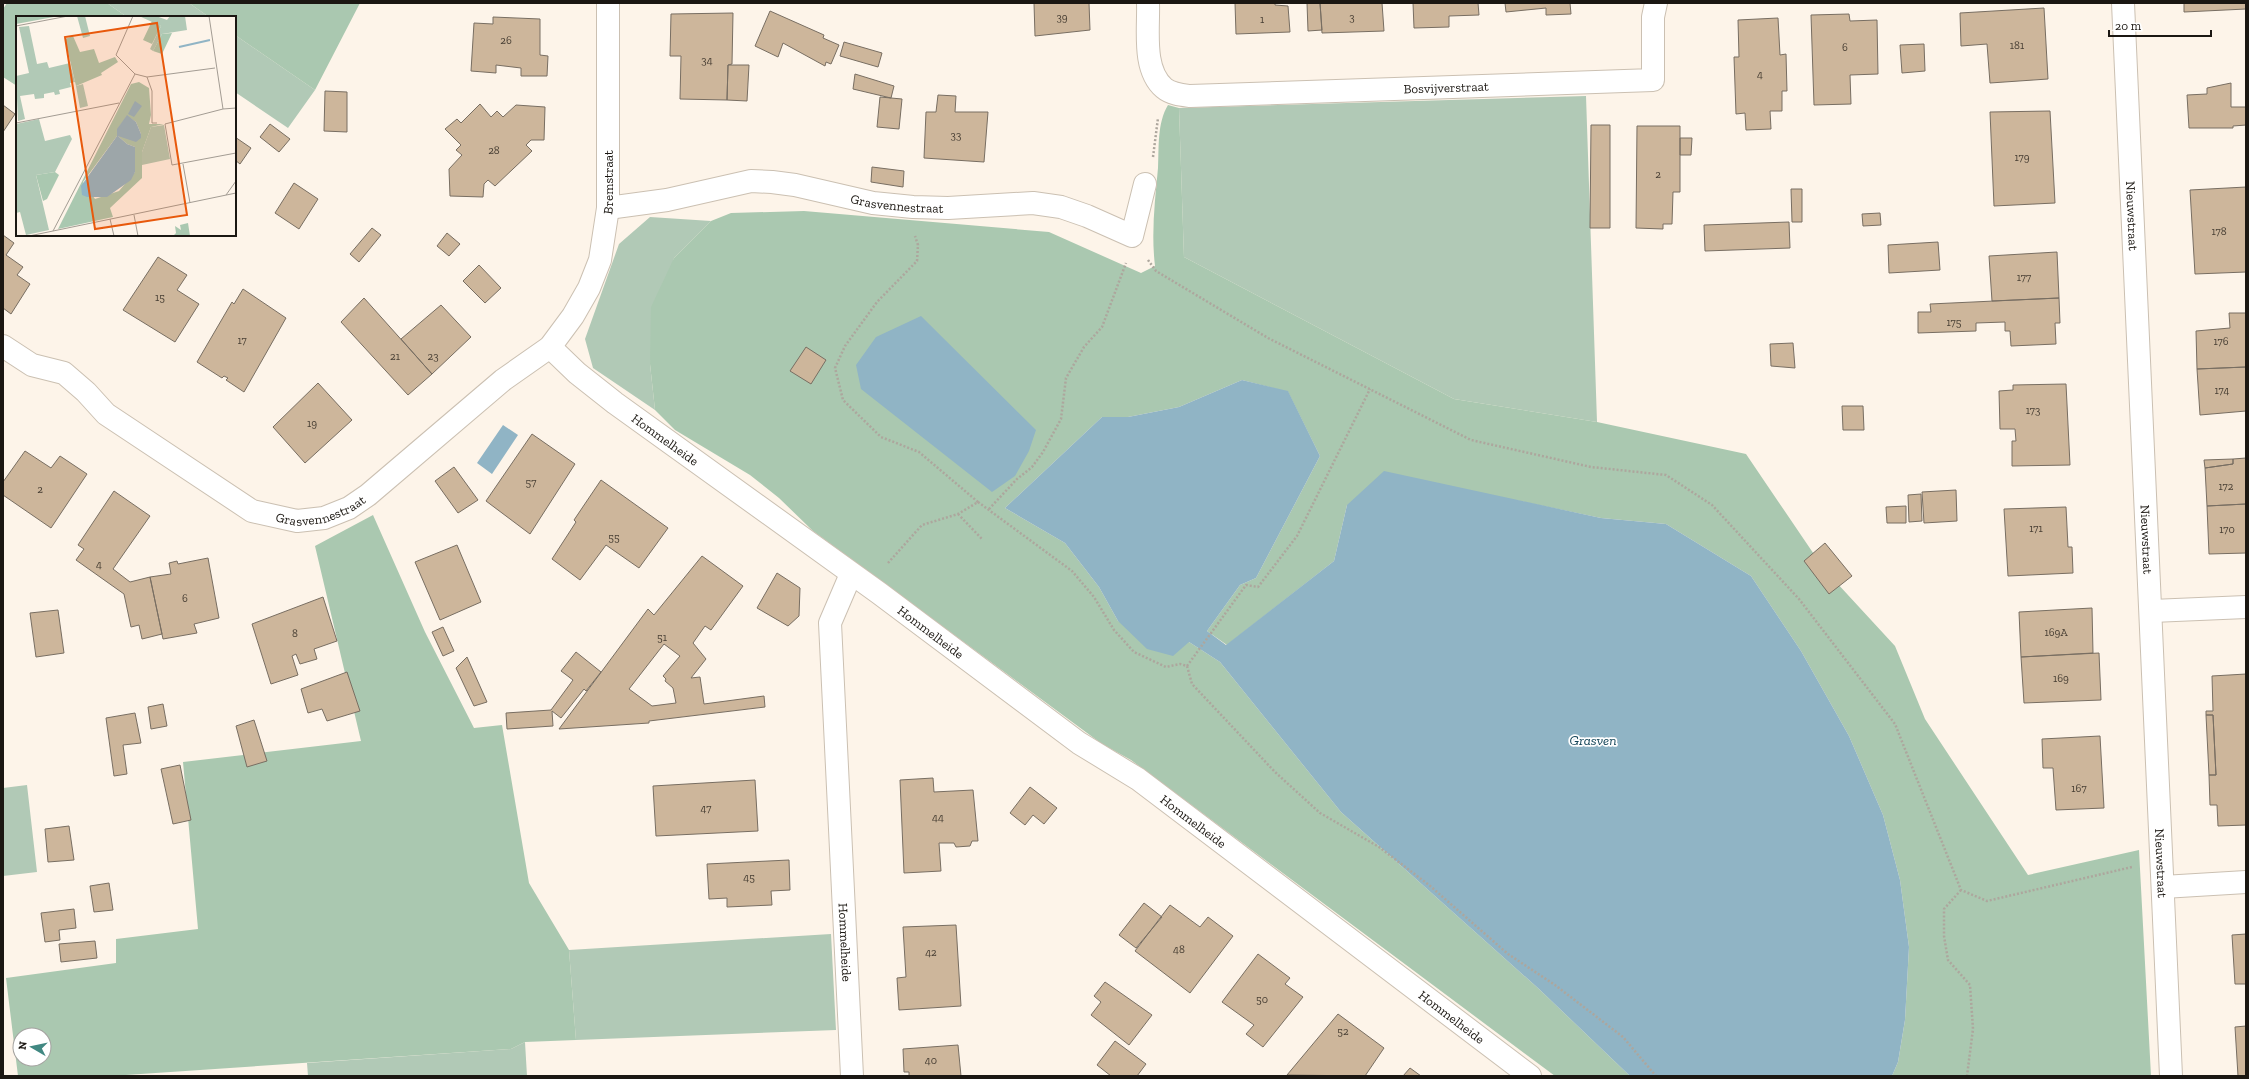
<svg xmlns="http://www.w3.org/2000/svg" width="2249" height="1079" font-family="'Zilla Slab',serif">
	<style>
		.green { fill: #b1c9b6 }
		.forest { fill: #aac8b0; fill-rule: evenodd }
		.water { fill: #90b4c5 }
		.building { fill: #cdb69b; stroke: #786e62; fill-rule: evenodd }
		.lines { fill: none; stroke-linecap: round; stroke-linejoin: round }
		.minor-casing { stroke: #cbc0b2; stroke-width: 24 }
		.path { stroke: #ada69d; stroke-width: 2.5; stroke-dasharray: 2 2; stroke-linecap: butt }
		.minor { stroke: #fff; stroke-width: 22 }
		.labels { text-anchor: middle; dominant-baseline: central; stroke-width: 3.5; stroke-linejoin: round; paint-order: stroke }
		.number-label { font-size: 11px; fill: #483f34 }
		.street-label { font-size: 13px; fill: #1b1712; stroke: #fff }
		.water-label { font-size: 14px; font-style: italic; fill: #104256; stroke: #fff }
		.inset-river { fill: none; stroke: #90b4c5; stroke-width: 2 }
		.inset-road { fill: none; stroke: #a39c93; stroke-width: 1 }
		.view { fill: #e8590c; fill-opacity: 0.15; stroke: #e8590c; stroke-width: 2 }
		.inset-edge { fill: none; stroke: #1b1712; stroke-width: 2 }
	</style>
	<rect width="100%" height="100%" fill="#fdf4e9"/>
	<path class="green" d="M107 3H189L209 17H127Z
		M235 35 315 90 288 128 235 92Z
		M1586 96 1597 422 1454 399 1184 257 1179 108Z
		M650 217 711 221 674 258 650 364 655 410 593 368 585 339 619 244Z
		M27 785 37 872 3 876V788Z
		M831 934 836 1030 576 1040 569 950Z
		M525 1042 527 1076H308L307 1063 511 1049Z"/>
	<path class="forest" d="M7 3H107L127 17H17V86L3 77V9Z
		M189 3H360L315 90 235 35V17H209Z
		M1168 105 1179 108 1184 257 1454 399 1597 422 1746 454 1824 569 1895 646 1925 719 2028 875 2139 850 2151 1076H1892L1898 1062 1905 1020 1909 947 1900 880 1883 815 1849 736 1801 651 1751 576 1666 524 1601 518 1515 500 1347 505 1334 561 1227 645 1207 631 1240 585 1256 578 1320 456 1288 392 1242 380 1179 407 1128 417H1102L1005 508 1065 543 1099 587 1118 621 1189 642 1220 662 1341 812 1539 989 1630 1076H1555L1131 760 1102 744 813 531 779 498 750 475 675 430 655 410 650 364 651 307 674 258 711 221 731 213 804 211 1049 232 1141 273 1155 266C1151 232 1155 201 1158 168 1159 148 1157 123 1168 105Z
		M373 515 425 632 474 728 502 725 529 883 569 950 576 1040 525 1042 511 1049 111 1076H18L6 978 116 963V939L198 929 183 762 361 741 315 546ZM20 1035H44V1059H20Z"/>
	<path class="water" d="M921 316 1036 430 1029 451 1015 476 992 492 861 389 856 365 876 337Z
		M1242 380 1288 391 1320 456 1256 578 1240 585 1207 631 1226 645 1334 561 1347 505 1384 471 1601 518 1666 524 1751 576 1801 651 1849 736 1883 815 1900 880 1909 947 1905 1020 1898 1062 1892 1076H1630L1539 989 1341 812 1220 662 1189 642 1173 656 1147 649 1118 621 1099 587 1065 543 1005 508 1102 417H1128L1179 407Z
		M503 425 518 435 492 474 477 463Z"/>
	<path class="building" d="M1034 3H1089L1090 30 1035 36Z
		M1235 3H1275V5L1288 6 1290 32 1236 34Z
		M1307 3H1320L1322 30 1308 31Z
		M1320 3H1382L1384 31 1322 33Z
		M1413 3H1478L1479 15 1449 16V27L1414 28Z
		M1505 3H1570L1571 14 1546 15V8L1506 12Z
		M2184 3H2246V9L2184 12Z
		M2044 8 2048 79 1990 83 1987 44 1961 46 1960 13Z
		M770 11 824 35 823 38 839 45 831 64 826 62 825 66 783 43 778 57 755 46Z
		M733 13 732 64 728 65 727 100 680 99 681 56H670L671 14Z
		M1849 14 1850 21 1877 20 1878 74 1850 75 1851 104 1814 105 1811 15Z
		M493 17 540 19V55L548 56 547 76H521V68L496 65V73L471 71 474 23 493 24Z
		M1778 18 1780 55 1786 54 1787 91H1782V111H1770L1771 129 1746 130 1745 113 1736 114 1734 57H1739L1738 20Z
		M844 42 882 53 878 67 840 56Z
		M1924 44 1925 71 1902 73 1900 45Z
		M728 65H749L747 101 727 100Z
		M855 74 894 86 891 98 853 89Z
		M2231 83V107H2246V125L2233 126V128H2189L2187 95 2207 94V88Z
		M325 91 347 92V132L324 131Z
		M938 95 956 96 955 112H988L984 162 924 158 926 112H936Z
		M880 97 902 99 899 129 877 127Z
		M480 104 491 117 497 111 503 117 516 105 545 107 544 140H531L526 145 532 151 495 186 488 180 484 184 483 197 450 196 449 169 462 155 456 150 461 145 445 129 457 119 461 123Z
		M3 105 15 114 3 132Z
		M2050 111 2055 203 1994 206 1990 112Z
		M270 124 290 139 279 152 260 137Z
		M1591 125H1610V228H1590Z
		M1637 126H1680V192H1673L1672 224H1663V229L1636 228Z
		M235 137 251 148 240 164 235 160Z
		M1680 138H1692L1691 155H1680Z
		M872 167 904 171 903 187 871 182Z
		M294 183 318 199 299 229 275 213Z
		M2246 187V272L2195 274 2190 190Z
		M1791 189H1802V222H1792Z
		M1880 213 1881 225 1863 226 1862 214Z
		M1789 222 1790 248 1705 251 1704 225Z
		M372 228 381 235 359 262 350 254Z
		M447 233 460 244 449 256 437 246Z
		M3 235 14 243 6 255 23 267 17 275 30 284 11 314 3 308Z
		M1938 242 1940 270 1889 273 1888 245Z
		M2057 252 2059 298 1992 301 1989 256Z
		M158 257 187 275 177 290 199 304 175 342 123 310Z
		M479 265 501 288 485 303 463 281Z
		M243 289 286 318 244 392 226 380 228 378 224 376 222 378 197 362 232 302 234 304Z
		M364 298 432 374 408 395 341 322Z
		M2059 298 2060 323H2055L2056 344 2011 346 2010 331H2005V322L1976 323V331L1918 333V312H1931L1930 304Z
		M441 305 471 337 432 374 401 339Z
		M2229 313H2246V367L2197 369 2196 331 2230 328Z
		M1793 343 1795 368 1771 366 1770 344Z
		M806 347 826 360 811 384 790 371Z
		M2246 367V411L2200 415 2197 369Z
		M318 383 352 420 305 463 273 427Z
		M2066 384 2070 465 2012 466V441H2016L2015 429H2000L1999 391 2013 390V385Z
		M1842 406H1863L1864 430H1843Z
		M532 434 575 464 530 534 486 501Z
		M25 451 51 468 60 456 87 474 51 528 3 495V482Z
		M2246 458V504L2207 506 2205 468 2233 464V459Z
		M2233 459V464L2205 468 2204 460Z
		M454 467 478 500 458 513 435 481Z
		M601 480 668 528 639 568 606 545 580 580 552 559 576 522 574 520Z
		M1956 490 1957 521 1924 523 1922 492Z
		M114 491 150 516 113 569 130 582 150 577 162 634 142 639 139 625 131 627 124 594 76 560 84 549 78 545Z
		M1921 494 1922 521 1909 522 1908 495Z
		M2246 504V553L2209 554 2207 506Z
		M1906 506V523H1887L1886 507Z
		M2066 507 2068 547H2072L2073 573 2008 576 2004 509Z
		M1825 543 1852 576 1829 594 1804 561Z
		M457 545 481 602 440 620 415 562Z
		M702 556 743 586 711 630 705 626 693 643 706 659 691 678 700 677 704 704 764 696 765 707 649 721V723L559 729 648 609 654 615ZM664 644 680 656 663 676 666 679 665 681 673 688 676 703 652 706 629 689Z
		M208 558 219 618 194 624 197 633 163 639 150 577 171 574 169 563 177 561 178 564Z
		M777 573 800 588 799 616 788 626 757 608Z
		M323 597 337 641 314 649 317 659 300 664 296 654 292 656 298 675 271 684 252 624Z
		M2092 608 2093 653 2021 657 2019 612Z
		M58 610 64 653 36 657 30 613Z
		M443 627 454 651 443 656 432 632Z
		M576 652 601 672 586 691 584 689 561 718 552 711 553 726 507 729 506 713 551 710 573 680 561 671Z
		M2099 653 2101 700 2024 703 2021 657Z
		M467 657 487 702 474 706 456 668Z
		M347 672 360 711 327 721 322 709 308 713 301 689Z
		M2246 674V825L2218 826 2217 805H2210L2209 775H2216L2213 715H2206V711H2213L2212 676Z
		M163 704 167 726 151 729 148 707Z
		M135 713 141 743 123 745 127 774 114 776 106 718Z
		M2206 715H2213L2216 775H2209Z
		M254 720 267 761 247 767 236 726Z
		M2100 736 2104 808 2056 810 2053 768H2043L2042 739Z
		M180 765 191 820 173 824 161 769Z
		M933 778 934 792 973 790 978 841H972L970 846 956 847 954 843H939L941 871 904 873 900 780Z
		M755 780 758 831 656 836 653 786Z
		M1030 787 1057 808 1044 824 1033 815 1025 825 1010 813Z
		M69 826 74 860 48 862 45 829Z
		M789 860 790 890 771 891 772 905 727 907V898L709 899 707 864Z
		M109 883 113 910 94 912 90 886Z
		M1144 903 1162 917 1136 948 1119 935Z
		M1170 905 1200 927 1208 917 1233 936 1190 993 1135 951Z
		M74 909 76 928 59 930 60 940 45 942 41 913Z
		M956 925 961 1006 899 1010 897 978 906 977 903 927Z
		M2246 934V984H2235L2232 935Z
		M95 941 97 958 61 962 59 944Z
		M1258 954 1290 978 1285 984 1303 997 1263 1047 1246 1034 1254 1025 1222 1002Z
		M1105 982 1152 1015 1129 1045 1091 1015 1101 1002 1094 996Z
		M1338 1014 1384 1048 1365 1076 1287 1075Z
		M2246 1026V1076H2238L2235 1027Z
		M1115 1041 1146 1064 1137 1076H1111L1097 1065Z
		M958 1045 961 1076H909V1072H904L903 1049Z
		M1410 1068 1421 1076H1403Z"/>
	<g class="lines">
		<g class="minor-casing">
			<g id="minor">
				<path id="s1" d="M1148 3C1149 29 1142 69 1164 88 1171 94 1182 95 1190 96L1653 80V17L1656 3"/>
				<path id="s2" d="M2123 3 2171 1076"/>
				<path id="s3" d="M608 208 667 200 751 181 772 182 795 185 873 203 913 207 948 208 1033 203 1061 207 1087 216 1132 236 1145 184"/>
				<path id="s4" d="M3 346 32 365 64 373 86 392 106 414 252 511 297 521 324 518 349 508 368 495 503 380 550 347 573 316 589 288 600 260 608 208V3"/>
				<path id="s5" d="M550 347 577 373 615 403 879 593 1079 743 1138 779 1530 1076"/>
				<path id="s6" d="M851 574 830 623 852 1076"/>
				<path d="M2152 611 2246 607"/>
				<path d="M2163 887 2246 882"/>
			</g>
		</g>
		<path class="path" d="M1153 157 1158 118
			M1148 260 1156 271 1268 338 1471 440 1591 467 1666 475 1712 505 1799 599 1895 724 1961 890 1987 901 2132 867
			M978 502 1072 571 1094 597 1114 630 1134 652 1166 667 1180 664 1187 666 1192 684 1275 772 1320 813 1379 847 1429 885 1508 954 1555 985 1623 1037 1656 1076
			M989 509 1017 479 1032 467 1043 452 1061 419 1066 378 1084 347 1102 327 1126 263
			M958 514 982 539
			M888 563 922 525 958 514 978 502 919 452 881 437 843 400 835 368 845 346 877 302 917 261 918 245 915 236
			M1187 666 1246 585 1258 587 1297 536 1370 389
			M1961 890 1944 909V936L1948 960 1970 985 1973 1029 1967 1076"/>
		<use href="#minor" class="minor"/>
	</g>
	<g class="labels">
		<g class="number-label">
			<text x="1062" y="17">39</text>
			<text x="1352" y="17">3</text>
			<text x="1262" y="19">1</text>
			<text x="506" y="40">26</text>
			<text x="2017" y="45">181</text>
			<text x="1845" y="47">6</text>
			<text x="707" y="60">34</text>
			<text x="1760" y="74">4</text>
			<text x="956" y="135">33</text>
			<text x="494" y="150">28</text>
			<text x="2022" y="157">179</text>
			<text x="1658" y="174">2</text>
			<text x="2219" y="231">178</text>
			<text x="2024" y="277">177</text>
			<text x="160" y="297">15</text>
			<text x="1954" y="322">175</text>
			<text x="242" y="340">17</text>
			<text x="2221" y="341">176</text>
			<text x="395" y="356">21</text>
			<text x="433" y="356">23</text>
			<text x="2222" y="390">174</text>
			<text x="2033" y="410">173</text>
			<text x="312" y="423">19</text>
			<text x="531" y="482">57</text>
			<text x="2226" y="486">172</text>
			<text x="40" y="489">2</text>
			<text x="2036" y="528">171</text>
			<text x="2227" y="529">170</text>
			<text x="614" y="537">55</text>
			<text x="99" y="564">4</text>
			<text x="185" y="598">6</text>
			<text x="2056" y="632">169A</text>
			<text x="295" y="633">8</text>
			<text x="662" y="637">51</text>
			<text x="2061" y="678">169</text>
			<text x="2079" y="788">167</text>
			<text x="706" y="808">47</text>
			<text x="938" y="817">44</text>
			<text x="749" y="877">45</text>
			<text x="1179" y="949">48</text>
			<text x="931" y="952">42</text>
			<text x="1262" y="999">50</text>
			<text x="1343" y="1031">52</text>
			<text x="931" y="1060">40</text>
		</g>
		<g class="street-label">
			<text stroke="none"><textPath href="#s1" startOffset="373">Bosvijverstraat</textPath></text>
			<text stroke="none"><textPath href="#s4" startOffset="839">Bremstraat</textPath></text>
			<text stroke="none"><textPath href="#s3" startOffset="294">Grasvennestraat</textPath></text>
			<text stroke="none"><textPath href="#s2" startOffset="213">Nieuwstraat</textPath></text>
			<text stroke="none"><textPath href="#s5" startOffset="148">Hommelheide</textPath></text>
			<text stroke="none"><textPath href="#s4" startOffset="373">Grasvennestraat</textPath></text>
			<text stroke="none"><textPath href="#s2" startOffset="537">Nieuwstraat</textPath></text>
			<text stroke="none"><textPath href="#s5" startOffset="476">Hommelheide</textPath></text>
			<text stroke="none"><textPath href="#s5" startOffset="800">Hommelheide</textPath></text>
			<text stroke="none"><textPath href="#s2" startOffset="861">Nieuwstraat</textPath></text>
			<text stroke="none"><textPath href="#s6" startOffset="373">Hommelheide</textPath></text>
			<text stroke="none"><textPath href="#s5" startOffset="1124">Hommelheide</textPath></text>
		</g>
		<g class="water-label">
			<text x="1593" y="740">Grasven</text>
		</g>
	</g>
	<g transform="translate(16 16)">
		<rect width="220" height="220" fill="#fdf4e9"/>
		<path d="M61 0H69L74 20 67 22ZM123 0H140L151 4 154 0H169L171 14 146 18 137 35 134 33 145 10ZM13 10 21 48 31 46 33 52 54 47 59 66 54 67 55 71 43 74 44 78 39 79 38 76 28 78V82L19 83 18 78 4 80 9 103 2 105 0 60 13 57 3 11ZM67 68 72 90 64 92 60 70ZM23 103 29 125 54 119 56 123 39 156 20 159 33 214 10 219 4 196 0 197V108ZM148 109 154 143 126 149V136L135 111Z" fill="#b1c9b6"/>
		<path d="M0 0H43L0 8ZM136 5 145 10 136 28 127 24ZM156 17 146 38 137 35 146 18ZM57 20 64 36 78 33 83 47 99 41 102 46 85 57 86 59 60 70 49 23ZM123 66 133 72 135 99 133 108H148L135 111 126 136V162L94 192 97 201 42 213 115 68ZM111 100 120 106 125 118 102 120 111 128 119 131V156L103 175 79 183 67 166 101 120 103 111ZM39 156 43 159 31 183 27 185 20 159ZM172 207 174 220H157L160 217 159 210 165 214 164 209Z" fill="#aac8b0" fill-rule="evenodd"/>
		<path d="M119 85 126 90 118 101 112 98ZM111 99 120 106 125 118V122L120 126 102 120 111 128 119 131V156L115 164 91 181H71L66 179 65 170 101 120V113Z" fill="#90b4c5"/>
		<path class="inset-river" d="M163 31 194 24"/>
		<path class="inset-road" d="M117 0 100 39 119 58 131 61 199 52M193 0 207 93M0 10 52 0M131 61 136 75V107H141M220 92 207 93 149 108 156 149 220 137M0 107 103 87M167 148 174 187M210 179 220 165M118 199 122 220M94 203 98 220M37 215 119 58M13 220 220 177"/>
		<path class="view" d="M141 7 171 199 79 213 49 21Z"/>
		<rect width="220" height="220" class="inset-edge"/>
	</g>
	<rect width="2249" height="1079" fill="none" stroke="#1b1712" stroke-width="8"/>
	<g transform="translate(32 1047) rotate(279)"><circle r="19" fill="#ffffff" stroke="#a4a2a0"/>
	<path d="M0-3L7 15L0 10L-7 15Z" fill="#418882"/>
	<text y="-6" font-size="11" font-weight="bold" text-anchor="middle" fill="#1b1712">N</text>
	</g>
	<path d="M2109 30v6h102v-6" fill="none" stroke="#1b1712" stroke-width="2"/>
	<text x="2115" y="30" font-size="12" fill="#1b1712" stroke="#ffffff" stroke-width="3" paint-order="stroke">20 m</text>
</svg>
